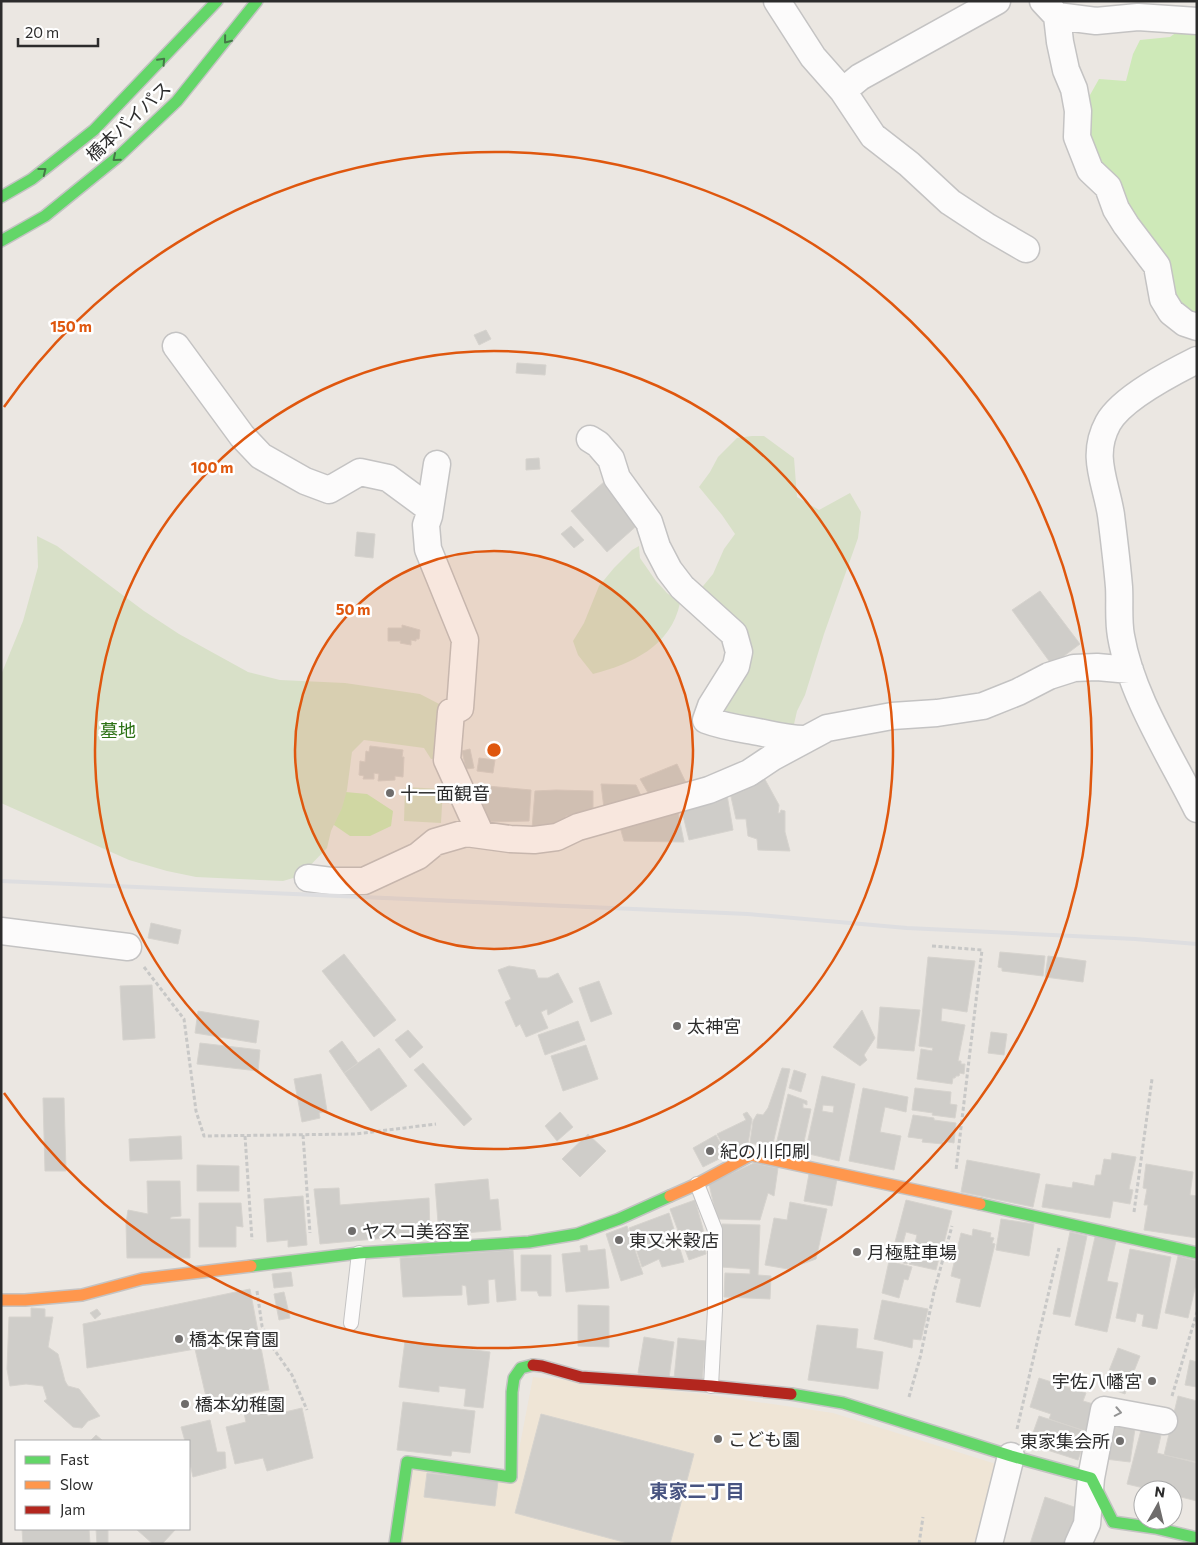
<svg xmlns="http://www.w3.org/2000/svg" width="1198" height="1545" font-family="Commissioner,'Noto Sans JP',sans-serif">
	<style>
		.education { fill: #efe5d6 }
		.green { fill: #cee9b8 }
		.cemetery { fill: #d8e0c8 }
		.building { fill: #cfcdc9; stroke: #d6d3ce; fill-rule: evenodd }
		.lines { fill: none; stroke-linecap: round; stroke-linejoin: round }
		.lane-casing { stroke: #c4c3c3; stroke-width: 16 }
		.street-casing { stroke: #c4c3c3; stroke-width: 29 }
		.fast-casing { stroke: #c4c3c3; stroke-width: 14 }
		.slow-casing { stroke: #c4c3c3; stroke-width: 14 }
		.jam-casing { stroke: #c4c3c3; stroke-width: 14 }
		.path { stroke: #c8c8c7; stroke-width: 3; stroke-dasharray: 4 2.5; stroke-linecap: butt }
		.lane { stroke: #fcfbfb; stroke-width: 14 }
		.street { stroke: #fcfbfb; stroke-width: 26 }
		.fast { stroke: #63d668; stroke-width: 11 }
		.slow { stroke: #ff974d; stroke-width: 11 }
		.jam { stroke: #b3261e; stroke-width: 11 }
		.rail { stroke: #dedee0; stroke-width: 4 }
		.oneway { stroke: #457847 }
		.oneway2 { stroke: #949494 }
		.ring { fill: none; stroke: #df570e; stroke-width: 2.5 }
		.poi-dot { fill: #6f6d6c; stroke: #fff; stroke-width: 2 }
		.labels { text-anchor: middle; dominant-baseline: central; stroke-width: 5; stroke-linejoin: round; paint-order: stroke }
		.street-label { font-size: 18px; fill: #2c2c2c; stroke: #fff }
		.park-label { font-size: 18px; fill: #2b7114; stroke: #fff }
		.poi-label { font-size: 18px; fill: #2c2c2c; stroke: #fff; text-anchor: start }
		.neighbourhood-label { font-size: 19px; font-weight: bold; fill: #485481; stroke: #fff }
		.centre { fill: #df570e; stroke: #fff; stroke-width: 2.5 }
		.ring-label { font-size: 15px; text-anchor: middle; font-weight: bold; fill: #df570e; stroke: #fff; stroke-width: 5; stroke-linejoin: round; paint-order: stroke }
	</style>
	<rect width="100%" height="100%" fill="#ebe7e2"/>
	<path class="education" d="M533 1377 703 1394 833 1413 996 1464 982 1544H399L410 1466 513 1481Z"/>
	<path class="green" d="M1181 29H1197V324L1186 320 1093 171 1081 111 1099 79 1126 81 1133 54 1140 40 1170 37Z
		M335 791 367 794 393 811 391 826 370 836H350L334 825Z"/>
	<path class="cemetery" d="M752 436H764L794 458 797 497 819 510 850 493 861 512 858 538 824 634 805 695 797 711 792 733 719 715 738 665 699 591 713 574 724 549 735 534 722 515 699 487 710 472 718 457 737 438Z
		M37 536 57 546 144 611 179 634 248 672 280 680 345 683 420 694 443 706 438 758 431 759 424 748 364 740 352 752 347 790 342 808 331 831 327 848 300 876 283 881 196 877 167 871 129 860 1 803V675L23 621 38 567Z
		M639 546 640 558 656 581 667 593 680 603C671 646 632 664 593 674L578 655 573 641 584 623 599 586 614 568 632 550Z
		M405 787 443 789 441 823 404 821Z"/>
	<path class="building" d="M486 330 491 339 479 345 474 335Z
		M517 363 546 365 545 375 516 373Z
		M539 458 540 469 526 470V459Z
		M605 481 641 522 607 552 571 511Z
		M571 526 584 540 574 548 561 534Z
		M357 532 375 534 373 558 355 556Z
		M1040 591 1080 644 1052 665 1012 610Z
		M402 625 420 630 419 639H416V641L411 640V645L400 643 401 641H388V628H402Z
		M370 746 403 750 402 757H404L403 777 395 776V780L378 781 379 774 374 773V779H363L364 776 359 775 360 761 365 762 366 751 369 752Z
		M470 749 474 768 466 769 462 751Z
		M479 758 495 760 493 773 477 771Z
		M677 764 687 785 650 796 640 779Z
		M762 774 779 805 778 813H780L781 810 785 811V832L790 851 758 850 757 839 748 836 746 819H736L729 788Z
		M601 784 636 785 643 800 604 808Z
		M476 785 531 790 529 821 485 822 484 808 480 807Z
		M726 789 733 830 689 840 681 807Z
		M556 790 593 791V810L598 816H566L564 824 532 829 535 791Z
		M678 812 684 842 624 841 620 827Z
		M151 923 181 930 178 944 148 938Z
		M1000 952 1045 956 1043 976 1002 971V968L998 967Z
		M344 954 396 1020 374 1037 322 971Z
		M1048 956 1086 961 1083 982 1045 977Z
		M928 957 975 961 967 1012 942 1008 941 1021 965 1025 958 1061H961V1064H965L964 1074 960 1073 959 1076H956L955 1078H953L952 1084 917 1079 921 1049 932 1051 933 1048 919 1046Z
		M509 966 535 970 538 978H548L558 973 573 1002 548 1015 547 1009 541 1012 548 1028 526 1037 520 1024 516 1027 505 1002 511 999 498 970Z
		M599 981 612 1014 591 1022 579 988Z
		M152 985 155 1038 123 1040 120 986Z
		M880 1007 920 1010 914 1051 877 1048Z
		M862 1010 875 1038 864 1055 867 1060 860 1066 833 1047Z
		M198 1011 259 1021 256 1043 195 1033Z
		M578 1021 585 1040 545 1055 538 1035Z
		M408 1030 423 1047 410 1058 395 1040Z
		M991 1032 1007 1034 1004 1055 988 1053Z
		M342 1041 358 1063 344 1073 329 1051Z
		M200 1043 260 1050 258 1071 197 1064Z
		M586 1045 598 1079 563 1091 551 1056Z
		M379 1048 407 1086 371 1111 344 1073Z
		M423 1063 472 1119 464 1126 414 1070Z
		M782 1068 790 1069 772 1148 750 1143 753 1121 757 1114 763 1115 768 1108Z
		M794 1070 806 1074 801 1092 789 1088Z
		M321 1074 327 1111 319 1113 320 1118 302 1122 294 1079Z
		M822 1076 855 1084 839 1161 805 1153ZM823 1105 834 1106 833 1113 822 1111Z
		M863 1088 908 1097 906 1112 885 1107 880 1132 901 1136 894 1170 849 1161Z
		M915 1088 951 1092 950 1104 957 1105 955 1118 932 1115 933 1113 912 1110Z
		M788 1094 807 1101V1105L803 1103V1108L811 1109 802 1151 776 1145Z
		M43 1098H64L66 1171H45Z
		M560 1112 573 1127 557 1141 545 1126Z
		M747 1112 752 1119 748 1144 727 1154 717 1134 746 1120 743 1114Z
		M913 1115 934 1118V1120L956 1123 954 1143 943 1141V1144L922 1142 923 1139 908 1137Z
		M588 1134 606 1151 580 1177 562 1159Z
		M716 1135 727 1155 703 1167 693 1148Z
		M181 1136 182 1159 130 1161 129 1139Z
		M1112 1153 1136 1157 1129 1189 1133 1190 1130 1204 1113 1201 1110 1218 1042 1207 1046 1184 1072 1188 1073 1182 1094 1186 1096 1175H1101L1104 1159 1111 1160Z
		M967 1160 1040 1174 1033 1207 961 1192Z
		M754 1163 778 1168 774 1196 768 1193 760 1220 717 1219 709 1184Z
		M1146 1164 1193 1172 1190 1195 1197 1196V1238L1144 1230 1148 1205H1144L1147 1189 1143 1188Z
		M197 1165 239 1166V1191H197Z
		M809 1174 837 1179 832 1206 804 1201Z
		M488 1179 490 1200 498 1199 501 1230 439 1235 435 1184Z
		M147 1181H180L181 1216 171 1217 170 1219H190V1258H127L126 1223 128 1210 148 1214Z
		M339 1188 340 1205 429 1198 430 1234 320 1244 314 1189Z
		M303 1196 307 1245 288 1247V1240L267 1242 264 1199Z
		M695 1200 703 1229 706 1254 689 1260 670 1209Z
		M906 1200 952 1211 941 1255 914 1247 917 1235 906 1232 903 1243 895 1242Z
		M790 1202 827 1209 816 1259 788 1269 765 1265 774 1218 787 1220Z
		M199 1203H241L243 1227 236 1226V1247H199Z
		M669 1213 684 1262 662 1267 659 1259 642 1267 629 1228Z
		M1001 1219 1034 1224 1029 1256 996 1250Z
		M722 1224 760 1225 758 1275 771 1276 770 1299 724 1297 725 1273 750 1274V1269L721 1267Z
		M627 1226 643 1274 621 1281 606 1234Z
		M973 1229 991 1233 990 1237 994 1238 992 1243 995 1244 980 1307 956 1302 961 1279 951 1276 961 1233 972 1236Z
		M1070 1232 1087 1236 1070 1317 1053 1314Z
		M1095 1237 1116 1241 1107 1281 1118 1283 1107 1332 1075 1325Z
		M587 1245 588 1251 605 1249 609 1288 566 1292 562 1254 581 1252 580 1246Z
		M895 1248 910 1252 907 1264 892 1260Z
		M1130 1249 1171 1257 1157 1329 1142 1326 1144 1315 1137 1313 1135 1322 1116 1318Z
		M513 1250 516 1300 497 1302 495 1279 488 1280 489 1303 468 1305 466 1286 462 1285V1295L403 1297 400 1258Z
		M912 1251 939 1258 936 1270 909 1264Z
		M521 1255H551V1296H539L537 1291H521Z
		M1178 1256 1197 1261V1280L1188 1318 1165 1313Z
		M889 1261 912 1267 908 1280 904 1279 899 1298 882 1293Z
		M291 1272 293 1286 274 1288 272 1274Z
		M250 1289 269 1390 207 1401 195 1349 87 1368 83 1324Z
		M284 1292 290 1318 279 1320 274 1294Z
		M882 1300 928 1309 921 1340 913 1339 912 1348 874 1339Z
		M578 1305 609 1306V1347L578 1346Z
		M31 1308 45 1309V1317H53L48 1347 58 1354 65 1381 68 1386 79 1389 100 1416 88 1421 82 1428 73 1427 44 1401 47 1399 43 1386 26 1384 10 1386 7 1369 9 1317H31Z
		M97 1309 101 1314 95 1319 90 1313Z
		M817 1325 858 1329 856 1348 883 1352 878 1389 808 1380Z
		M644 1337 674 1342 669 1378 638 1373Z
		M678 1338 706 1341 702 1381 674 1379Z
		M405 1341 490 1352 483 1408 464 1406 466 1389 439 1386V1392L399 1387Z
		M1118 1348 1140 1356 1125 1394 1103 1386Z
		M1190 1360 1197 1362V1387L1185 1385Z
		M1039 1378 1086 1393 1083 1401 1097 1405 1088 1432 1049 1419 1051 1414 1030 1407Z
		M1178 1396 1197 1401V1462L1164 1455Z
		M403 1402 475 1411 470 1453 452 1451 451 1456 397 1450Z
		M302 1408 313 1458 267 1471 263 1458 235 1464 226 1427 246 1422 244 1413 267 1409 268 1416Z
		M541 1414 694 1454 670 1544H631L515 1513Z
		M1039 1416 1088 1432 1078 1460 1029 1444Z
		M1111 1419 1136 1422 1130 1462 1105 1459Z
		M210 1420 217 1452H225L226 1468 193 1477 189 1459V1441H185L181 1427Z
		M1141 1430 1161 1435 1157 1453 1197 1463V1501L1173 1495V1490H1152L1127 1484Z
		M96 1435 103 1441H90Z
		M427 1473 498 1481 495 1506 424 1497Z
		M1045 1497 1080 1509 1069 1544H1030Z
		M22 1529H89L90 1544H23Z
		M96 1529H108V1544H97Z
		M136 1529H176L162 1544H153Z"/>
	<g class="lines">
		<g class="lane-casing">
			<path id="lane" d="M697 1184 715 1230V1310L711 1386
				M351 1323 359 1253"/>
		</g>
		<g class="street-casing">
			<path id="street" d="M777 1 813 57 843 91
				M997 1 860 77 843 91 873 136 909 164 950 202 988 227 1026 249
				M1043 1 1057 16 1096 21 1138 17 1197 21
				M1057 16 1060 42 1066 70 1074 89 1078 111 1077 137 1090 170 1108 187 1116 209 1126 225 1157 266 1163 299 1171 312 1185 323 1197 327
				M176 346 242 436 261 456 305 481 329 490 360 472 388 478 430 509
				M1197 360C1171 373 1122 398 1108 423 1090 456 1106 482 1111 515 1114 539 1117 563 1119 587 1120 603 1118 620 1121 636 1131 695 1170 755 1197 809
				M590 439 598 444 611 459 617 478 649 522 657 547 669 570 682 587 734 634 739 652 736 666 711 706 706 720C722 726 736 728 753 731 770 734 786 739 804 739
				M437 464 429 516 426 525 428 549 465 640 460 708 451 712 447 760 481 835
				M308 878 331 881H364L418 856 435 842 466 833 510 839 534 840 557 837 578 827 709 790 749 773 773 757 827 728 892 716 937 713 983 706 1018 692 1049 676 1074 668 1097 667 1130 670
				M1 931 128 947
				M989 1544 1011 1456
				M1078 1544 1087 1524 1091 1478 1104 1410 1164 1421"/>
		</g>
		<g class="fast-casing">
			<path id="fast" d="M1 197 32 179 94 130 217 1
				M1 241 45 216 119 156 177 101 257 1
				M980 1204 1197 1253
				M251 1266 359 1253 529 1242 577 1234 619 1219 670 1196
				M791 1394 843 1403 1011 1456 1091 1478 1113 1522 1155 1528 1197 1538
				M395 1544 407 1462 511 1477 512 1392 514 1378 521 1368 533 1365"/>
		</g>
		<g class="slow-casing">
			<path id="slow" d="M670 1196 697 1184 751 1155 980 1204
				M1 1300H25L82 1295 142 1279 251 1266"/>
		</g>
		<g class="jam-casing">
			<path id="jam" d="M533 1365 542 1366 581 1377 711 1386 791 1394"/>
		</g>
		<path class="path" d="M932 946 982 950 956 1170
			M144 967 184 1019 196 1111 204 1136 356 1134 436 1124
			M303 1135 310 1233
			M245 1136 252 1240
			M1134 1212 1152 1079
			M257 1291 262 1326 273 1348 292 1375 307 1410
			M1172 1396 1197 1312
			M909 1397 920 1358 934 1292 952 1226
			M1017 1429 1059 1248
			M919 1544 923 1517"/>
		<use href="#lane" class="lane"/>
		<use href="#street" class="street"/>
		<use href="#fast" class="fast"/>
		<use href="#slow" class="slow"/>
		<use href="#jam" class="jam"/>
		<path class="rail" d="M1 881 748 914 907 928 1135 939 1197 944"/>
	</g>
	<defs><path id="oneway-chevron" d="M-2-3.5L2.5 0L-2 3.5" fill="none" stroke-width="1.6" stroke-linecap="round" stroke-linejoin="round" transform="scale(1.25)"/></defs>
	<g class="oneway">
		<use href="#oneway-chevron" transform="translate(227 40) rotate(129)"/>
		<use href="#oneway-chevron" transform="translate(162 61) rotate(-47)"/>
		<use href="#oneway-chevron" transform="translate(116 158) rotate(140)"/>
		<use href="#oneway-chevron" transform="translate(43 171) rotate(-38)"/>
	</g>
	<use class="oneway2" href="#oneway-chevron" transform="translate(1118 1412) rotate(11)"/>
	<circle cx="494" cy="750" r="199" fill="#df570e" fill-opacity=".12"/>
	<g class="ring">
		<circle cx="494" cy="750" r="199"/>
		<circle cx="494" cy="750" r="399"/>
		<path d="M4 407A598 598 0 1 1 4 1093"/>
	</g>
	<g class="poi-dot">
		<circle cx="390" cy="793" r="5"/>
		<circle cx="677" cy="1026" r="5"/>
		<circle cx="710" cy="1151" r="5"/>
		<circle cx="352" cy="1231" r="5"/>
		<circle cx="619" cy="1240" r="5"/>
		<circle cx="857" cy="1252" r="5"/>
		<circle cx="179" cy="1339" r="5"/>
		<circle cx="1152" cy="1381" r="5"/>
		<circle cx="185" cy="1404" r="5"/>
		<circle cx="718" cy="1439" r="5"/>
		<circle cx="1120" cy="1441" r="5"/>
	</g>
	<g class="labels">
		<g class="street-label">
			<text transform="translate(128 121) rotate(-43)">橋本バイパス</text>
		</g>
		<g class="park-label">
			<text x="118" y="730">墓地</text>
		</g>
		<g class="poi-label">
			<text x="400" y="793">十一面観音</text>
			<text x="687" y="1026">太神宮</text>
			<text x="720" y="1151">紀の川印刷</text>
			<text x="362" y="1231">ヤスコ美容室</text>
			<text x="629" y="1240">東又米穀店</text>
			<text x="867" y="1252">月極駐車場</text>
			<text x="189" y="1339">橋本保育園</text>
			<text x="1142" y="1381" text-anchor="end">宇佐八幡宮</text>
			<text x="195" y="1404">橋本幼稚園</text>
			<text x="728" y="1439">こども園</text>
			<text x="1110" y="1441" text-anchor="end">東家集会所</text>
		</g>
		<g class="neighbourhood-label">
			<text x="697" y="1490">東家二丁目</text>
		</g>
	</g>
	<circle cx="494" cy="750" r="8" class="centre"/>
	<g class="ring-label">
		<text x="71" y="332">150 m</text>
		<text x="212" y="473">100 m</text>
		<text x="353" y="615">50 m</text>
	</g>
	<rect width="1198" height="1545" fill="none" stroke="#2c2c2c" stroke-width="5"/>
	<rect x="15" y="1440" width="175" height="90" fill="#ffffff" stroke="#ababab"/>
	<rect x="25" y="1456" width="25" height="8" fill="#63d668" stroke="#ababab"/>
	<text x="60" y="1465" font-size="15" fill="#2c2c2c">Fast</text>
	<rect x="25" y="1481" width="25" height="8" fill="#ff974d" stroke="#ababab"/>
	<text x="60" y="1490" font-size="15" fill="#2c2c2c">Slow</text>
	<rect x="25" y="1506" width="25" height="8" fill="#b3261e" stroke="#ababab"/>
	<text x="60" y="1515" font-size="15" fill="#2c2c2c">Jam</text>
	<g transform="translate(1158 1505) rotate(8)"><circle r="24" fill="#ffffff" stroke="#ababab"/>
	<path d="M0-4L9 19L0 12L-9 19Z" fill="#6f6d6c"/>
	<text y="-8" font-size="14" font-weight="bold" text-anchor="middle" fill="#2c2c2c">N</text>
	</g>
	<path d="M18 38v8h80v-8" fill="none" stroke="#2c2c2c" stroke-width="2.5"/>
	<text x="25" y="38" font-size="15" fill="#2c2c2c" stroke="#ffffff" stroke-width="4" paint-order="stroke">20 m</text>
</svg>
